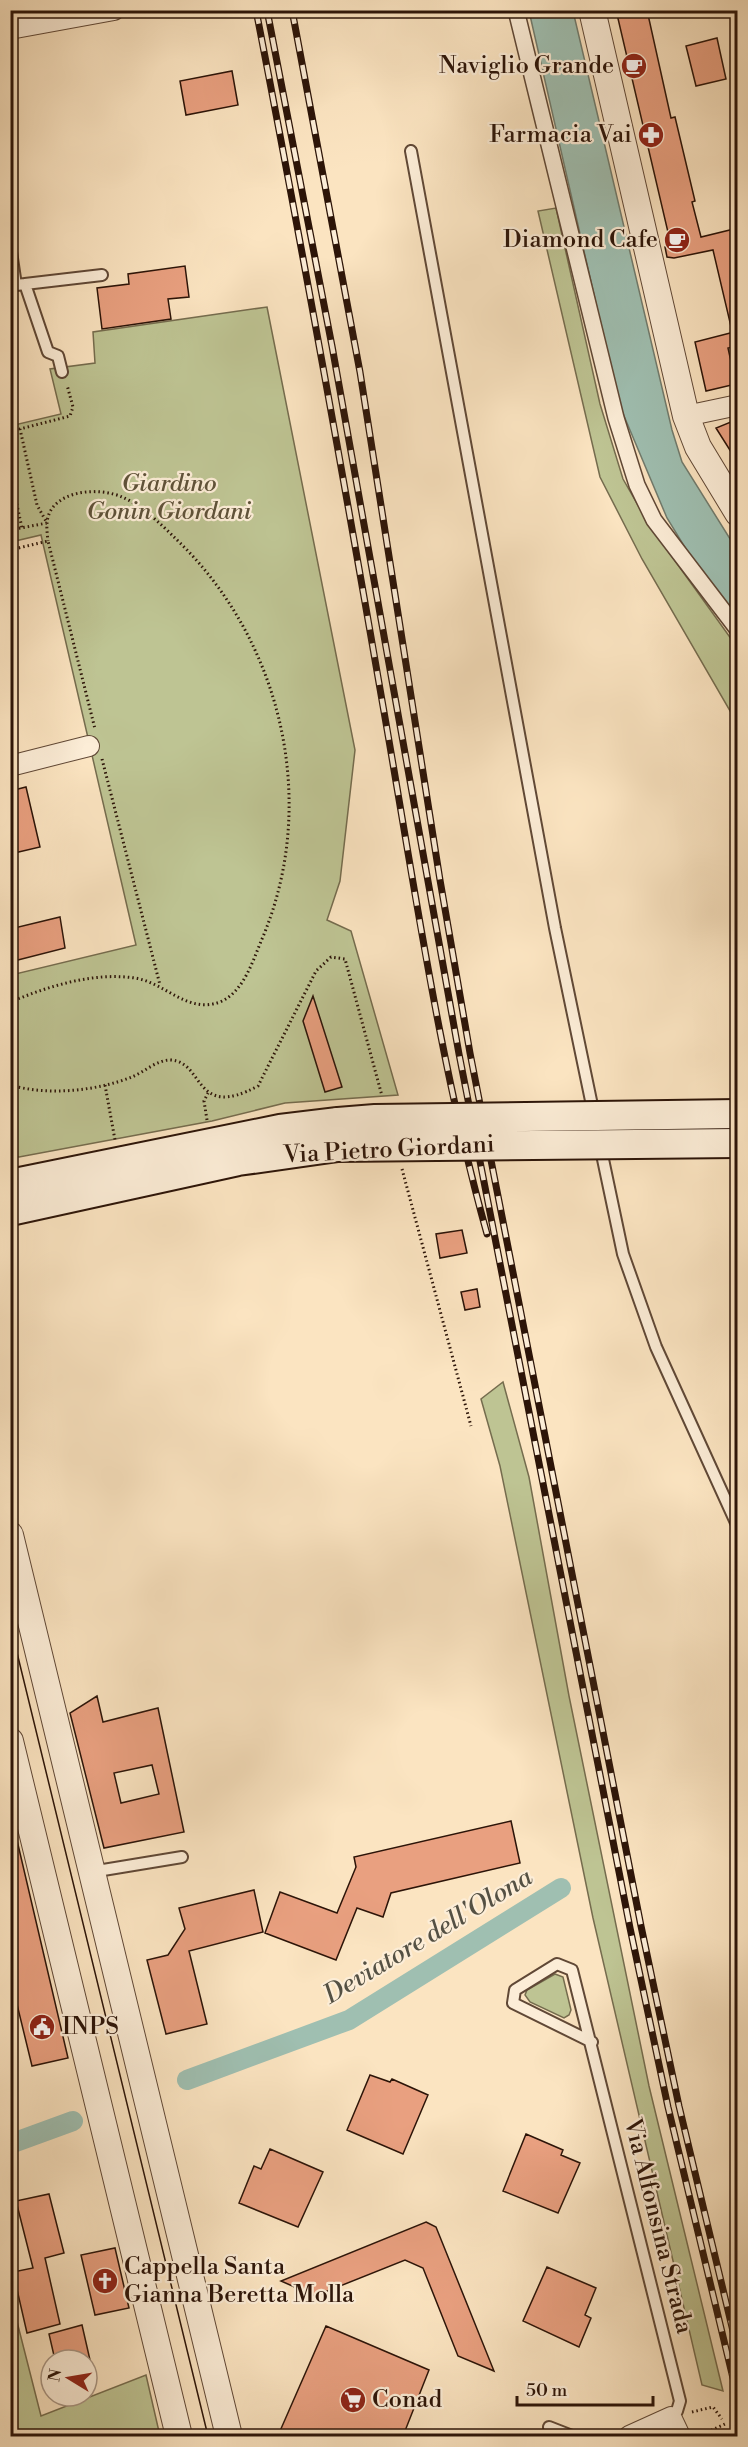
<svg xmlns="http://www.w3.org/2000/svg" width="748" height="2447" font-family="'Libre Bodoni',serif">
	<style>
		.green { fill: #bec493; stroke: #756c4e; stroke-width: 1.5 }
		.water { fill: #9fbfb1; stroke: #717b6d; stroke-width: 1.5 }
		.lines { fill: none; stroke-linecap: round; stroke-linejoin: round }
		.canal { stroke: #9fbfb1; stroke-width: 20 }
		.building { fill: #e9a080; stroke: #2c1408; stroke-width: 1.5; fill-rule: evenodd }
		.service-casing { stroke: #604836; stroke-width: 14 }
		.pedestrian-casing { stroke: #604836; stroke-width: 18 }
		.minor-casing { stroke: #604836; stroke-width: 22 }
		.tertiary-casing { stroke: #604836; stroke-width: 28 }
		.secondary-casing { stroke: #2c1408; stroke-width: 32 }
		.path { stroke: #2c1408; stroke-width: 3; stroke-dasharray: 1.5 3; stroke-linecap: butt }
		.service { stroke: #fcedd7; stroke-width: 10 }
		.pedestrian { stroke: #fcedd7; stroke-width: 15 }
		.minor { stroke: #fcedd7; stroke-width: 20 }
		.tertiary { stroke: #fcedd7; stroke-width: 26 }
		.secondary { stroke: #fcedd7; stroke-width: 28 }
		.tram { stroke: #2c1408; stroke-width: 1.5 }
		.rail-casing { stroke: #2c1408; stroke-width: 7 }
		.rail { stroke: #fcedd7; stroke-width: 4.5; stroke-dasharray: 14; stroke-linecap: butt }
		.secondary-bridge-casing { stroke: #2c1408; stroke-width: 32; stroke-linecap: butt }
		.secondary-bridge { stroke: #fcedd7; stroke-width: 28 }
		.labels { text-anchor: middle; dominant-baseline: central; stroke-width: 4.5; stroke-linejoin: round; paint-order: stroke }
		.poi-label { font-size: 24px; fill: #2c1408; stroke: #fcedd7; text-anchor: end }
		.park-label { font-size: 24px; font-style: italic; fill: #5f5239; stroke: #fcedd7 }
		.street-label { font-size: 24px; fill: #2c1408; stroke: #fcedd7 }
		.water-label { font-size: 26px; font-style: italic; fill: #545043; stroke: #fcedd7 }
	</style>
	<rect width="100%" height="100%" fill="#fbe4c1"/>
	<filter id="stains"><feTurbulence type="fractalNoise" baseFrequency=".00333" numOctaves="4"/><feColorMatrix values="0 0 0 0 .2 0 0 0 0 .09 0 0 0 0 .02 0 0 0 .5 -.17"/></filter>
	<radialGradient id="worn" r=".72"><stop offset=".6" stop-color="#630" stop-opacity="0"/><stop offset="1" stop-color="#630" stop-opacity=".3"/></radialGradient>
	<path class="green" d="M556 208 600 404 623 479 650 526 737 647V723L642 559 600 477 538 211Z
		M267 307 355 750 340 881 327 920 351 931 398 1095 285 1103 212 1121 19 1157 11 1156V975L136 945 41 535 11 542 10 426 61 414 50 369 95 363 93 332Z
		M503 1382 529 1477 569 1696 649 2086 723 2391 702 2385 593 1918 500 1466 481 1399Z
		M555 1974 563 1977 571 2010 569 2015 564 2018 530 2002 525 1995 527 1990Z
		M11 2298 41 2416 146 2375 160 2436H11Z"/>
	<path class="water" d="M529 11H573L672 430 682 462 737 550V620L692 559 667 518 619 404Z"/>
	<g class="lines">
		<path class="canal" d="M187 2080 349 2020 561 1888
			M10 2144 73 2121"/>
	</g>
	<path class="building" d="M616 10H647L671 118 675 117 695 201 692 202 701 237 738 228V330L732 331 713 250 674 258 667 257 665 247 671 245Z
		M717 38 726 79 696 86 686 46Z
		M232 71 238 105 186 115 180 81Z
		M185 266 189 297 168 299 171 319 102 329 97 288 129 284 128 274Z
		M738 331V346L728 348 736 384 706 391 695 342Z
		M738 419V463L716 428Z
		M26 787 40 847 10 854V791Z
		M60 917 65 948 10 962V929Z
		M313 996 342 1087 325 1092 303 1021Z
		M462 1230 467 1253 440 1258 436 1234Z
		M477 1289 480 1307 465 1310 461 1292Z
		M97 1696 103 1722 158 1708 184 1832 104 1848 70 1713ZM152 1765 159 1794 121 1803 114 1773Z
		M511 1821 520 1863 391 1893 383 1917 357 1908 336 1960 265 1933 280 1892 337 1913 356 1867 354 1857Z
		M16 1836 68 2058 32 2066 14 1992 10 1993V1837Z
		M254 1890 263 1932 189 1951 207 2024 166 2034 147 1960 168 1955 185 1929 179 1908Z
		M370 2075 390 2082 392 2079 428 2095 403 2154 347 2130Z
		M526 2134 563 2150 561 2155 580 2163 558 2213 503 2191Z
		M270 2149 323 2172 298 2227 239 2203 254 2166 261 2169Z
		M49 2194 64 2253 45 2258 60 2324 27 2333 13 2272 33 2268 16 2201Z
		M426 2222 436 2227 494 2371 458 2356 423 2268 405 2260 315 2296 281 2281Z
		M115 2248 129 2308 95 2315 81 2255Z
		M547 2267 596 2288 585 2315 591 2318 579 2347 523 2321Z
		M82 2325 90 2360H55L49 2334Z
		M326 2326 429 2370 403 2436H293L280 2431Z"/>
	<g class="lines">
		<g class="service-casing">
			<path id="service" d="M411 151 555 928 594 1115
				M10 245 16 285 25 284
				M62 372 58 356 48 352 25 284 102 275
				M600 1145 623 1254 656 1347 738 1527
				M91 1872 182 1857
				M592 2042 513 2003 515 1990 557 1964 572 1970 680 2401 677 2411 671 2417
				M549 2427 572 2436"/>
		</g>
		<g class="pedestrian-casing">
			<path id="pedestrian" d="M516 10 616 418 637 485 654 520 738 630"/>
		</g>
		<g class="minor-casing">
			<path id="minor" d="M10 29 114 10
				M686 416 738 405
				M10 766 89 746
				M629 2436 671 2417 680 2436"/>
		</g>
		<g class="tertiary-casing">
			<path id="tertiary" d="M592 10 686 416 698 447 738 513
				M10 1535 229 2436
				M10 1741 179 2436"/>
		</g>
		<g class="secondary-casing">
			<path id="secondary" d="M10 1184 280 1129 338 1122
				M10 1211 238 1161 338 1147"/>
		</g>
		<path class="path" d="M10 473 22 528
			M10 530 47 523 37 505 20 429 70 416 73 407 67 385
			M10 550 48 541 95 729
			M102 759 160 985
			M10 1002C50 986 92 972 135 978 166 983 187 1014 220 1002 244 992 253 960 262 939 320 803 282 640 176 539 161 524 141 505 122 497 102 488 64 489 51 510 45 520 47 531 48 541
			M10 1085C48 1096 96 1091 132 1077 144 1072 157 1060 170 1060 205 1061 193 1121 258 1086L316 971 331 957 345 959 382 1096
			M105 1085 115 1140
			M207 1120 204 1101 208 1093
			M402 1169 471 1426
			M692 2412 713 2407 722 2419
			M48 2436 50 2434
			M699 2436 725 2424"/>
		<use href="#service" class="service"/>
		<use href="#pedestrian" class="pedestrian"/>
		<use href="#minor" class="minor"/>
		<use href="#tertiary" class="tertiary"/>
		<use href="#secondary" class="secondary"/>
		<path class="tram" d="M10 1624 208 2436"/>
		<g class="rail-casing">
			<path id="rail" d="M256 10C301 242 343 474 383 706 414 882 439 1062 487 1234
				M267 10 332 346 459 1054 630 1928 668 2107 738 2399
				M292 10 360 372 440 880 470 1053 641 1926 679 2106 738 2352"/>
		</g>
		<use href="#rail" class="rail"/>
		<g class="secondary-bridge-casing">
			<path id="secondary-bridge" d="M338 1122 375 1119 738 1114
				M338 1147 738 1143"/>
		</g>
		<use href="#secondary-bridge" class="secondary-bridge"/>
	</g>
	<defs>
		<g id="cafe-disc" transform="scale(1.35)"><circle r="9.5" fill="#8f2418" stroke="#fcedd7"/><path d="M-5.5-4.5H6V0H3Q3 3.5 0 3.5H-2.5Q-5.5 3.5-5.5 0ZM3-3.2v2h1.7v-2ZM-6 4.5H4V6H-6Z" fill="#fff"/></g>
		<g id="pharmacy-disc" transform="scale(1.35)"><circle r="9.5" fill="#8f2418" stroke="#fcedd7"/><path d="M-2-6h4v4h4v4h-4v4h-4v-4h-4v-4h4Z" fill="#fff"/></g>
		<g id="civic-disc" transform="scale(1.35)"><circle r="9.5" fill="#8f2418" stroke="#fcedd7"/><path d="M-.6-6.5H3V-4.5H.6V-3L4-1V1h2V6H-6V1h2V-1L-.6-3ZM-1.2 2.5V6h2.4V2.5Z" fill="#fff"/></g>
		<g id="church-disc" transform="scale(1.35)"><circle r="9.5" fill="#8f2418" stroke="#fcedd7"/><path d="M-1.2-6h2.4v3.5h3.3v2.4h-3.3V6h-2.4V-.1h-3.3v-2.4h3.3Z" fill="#fff"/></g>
		<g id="supermarket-disc" transform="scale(1.35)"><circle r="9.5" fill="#8f2418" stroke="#fcedd7"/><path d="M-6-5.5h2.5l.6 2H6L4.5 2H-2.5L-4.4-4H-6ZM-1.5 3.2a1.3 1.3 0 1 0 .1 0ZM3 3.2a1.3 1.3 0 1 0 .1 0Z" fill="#fff"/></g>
	</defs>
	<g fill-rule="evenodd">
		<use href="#cafe-disc" x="634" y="66"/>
		<use href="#pharmacy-disc" x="651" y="135"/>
		<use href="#cafe-disc" x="677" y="240"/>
		<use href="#civic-disc" x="42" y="2027"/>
		<use href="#church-disc" x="105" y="2281"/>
		<use href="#supermarket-disc" x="353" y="2400"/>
	</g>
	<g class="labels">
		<g class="poi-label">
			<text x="614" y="66">Naviglio Grande</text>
			<text x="632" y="135">Farmacia Vai</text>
			<text x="658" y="240">Diamond Cafe</text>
			<text x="62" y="2027" text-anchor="start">INPS</text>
			<text x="124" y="2267" text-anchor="start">Cappella Santa<tspan x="124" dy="28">Gianna Beretta Molla</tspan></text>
			<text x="372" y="2400" text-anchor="start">Conad</text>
		</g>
		<g class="park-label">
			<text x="169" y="484">Giardino<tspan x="169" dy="28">Gonin Giordani</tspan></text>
		</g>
		<g class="street-label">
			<text transform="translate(389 1150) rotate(-3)">Via Pietro Giordani</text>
			<text transform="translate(658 2226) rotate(76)">Via Alfonsina Strada</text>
		</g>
		<g class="water-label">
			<text transform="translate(428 1936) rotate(-31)">Deviatore dell'Olona</text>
		</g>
	</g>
	<rect width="748" height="2447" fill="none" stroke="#fbe4c1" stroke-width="36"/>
	<rect x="12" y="12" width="724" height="2423" fill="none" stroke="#2c1408" stroke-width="3"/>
	<rect x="18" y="18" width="712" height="2411" fill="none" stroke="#2c1408" stroke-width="1.5"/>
	<g transform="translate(69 2378) rotate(281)"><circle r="28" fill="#fcedd7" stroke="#a99684" stroke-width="1.5"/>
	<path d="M0-4.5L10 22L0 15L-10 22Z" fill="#8f2418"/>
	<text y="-9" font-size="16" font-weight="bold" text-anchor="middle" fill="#2c1408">N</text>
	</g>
	<path d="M517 2396v9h136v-9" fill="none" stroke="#2c1408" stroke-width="3"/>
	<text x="526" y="2396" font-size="18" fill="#2c1408" stroke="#fcedd7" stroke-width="4.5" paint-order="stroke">50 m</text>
	<rect width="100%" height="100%" filter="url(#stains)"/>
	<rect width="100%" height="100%" fill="url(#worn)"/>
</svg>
